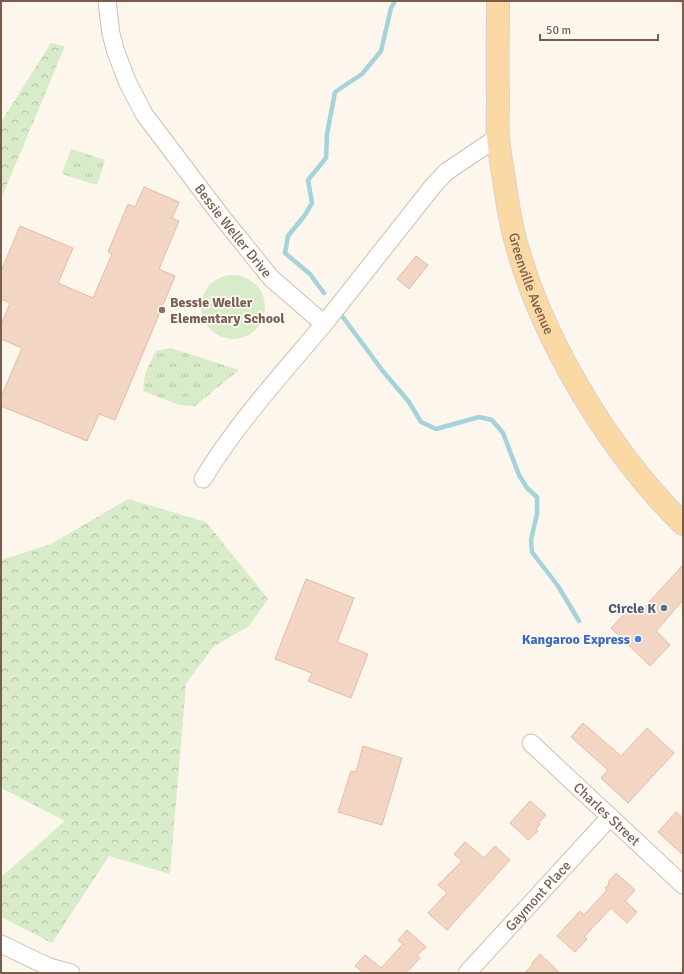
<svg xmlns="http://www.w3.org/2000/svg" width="684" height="974" font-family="Signika,sans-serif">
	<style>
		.grass { fill: #d8ecc9 }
		.forest { fill: url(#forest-crowns) }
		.park { fill: url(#park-tufts) }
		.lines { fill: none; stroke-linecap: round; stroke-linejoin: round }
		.stream { stroke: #a5d3da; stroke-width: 4.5 }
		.building { fill: #f3d5c3; stroke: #e6bba3 }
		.minor-casing { stroke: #d1beb0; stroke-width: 19 }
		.primary-casing { stroke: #dad1cd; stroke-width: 24 }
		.minor { stroke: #fff; stroke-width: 17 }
		.primary { stroke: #fbd9a5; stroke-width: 22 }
		.education-dot { fill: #8d6e63; stroke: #fffaf3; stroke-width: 1.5 }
		.service-dot { fill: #5c6f8a; stroke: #fffaf3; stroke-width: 1.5 }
		.shop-dot { fill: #3f7fe0; stroke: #fffaf3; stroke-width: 1.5 }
		.labels { text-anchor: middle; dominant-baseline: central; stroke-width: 3.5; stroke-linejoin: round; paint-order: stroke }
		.street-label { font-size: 14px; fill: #7a5c4d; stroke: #fffaf3 }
		.education-label { font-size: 14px; font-weight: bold; fill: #785e54; stroke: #fffaf3; text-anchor: start }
		.service-label { font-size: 14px; font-weight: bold; fill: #4e5e75; stroke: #fffaf3; text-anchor: end }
		.shop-label { font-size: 14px; font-weight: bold; fill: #366cbe; stroke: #fffaf3; text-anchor: end }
	</style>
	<defs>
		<pattern id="forest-crowns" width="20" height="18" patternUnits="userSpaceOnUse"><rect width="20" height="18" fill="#d8ecc9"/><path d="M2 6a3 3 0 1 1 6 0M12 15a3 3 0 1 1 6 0" fill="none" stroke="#b4c2a5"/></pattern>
		<pattern id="park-tufts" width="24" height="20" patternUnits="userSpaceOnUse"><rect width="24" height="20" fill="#d8ecc9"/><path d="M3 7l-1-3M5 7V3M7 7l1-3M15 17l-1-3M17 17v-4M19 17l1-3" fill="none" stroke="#b4c2a5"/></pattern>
	</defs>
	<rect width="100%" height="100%" fill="#fdf6ec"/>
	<path class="grass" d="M201 307a32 32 0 1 1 64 0a32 32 0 1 1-64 0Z"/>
	<path class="forest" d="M51 43 65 46 1 199V122Z
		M128 499 206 522 268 599 249 626 213 647 186 684 170 874 109 856 52 943 1 917V877L65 821 1 788V560L51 544Z"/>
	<path class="park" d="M71 149 105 160 97 185 62 174Z
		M171 348 239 370 195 406 179 405 143 391 145 373 156 351Z"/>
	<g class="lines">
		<path class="stream" d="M324 293 310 274 285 253 288 236 305 215 312 203 308 180 326 158 327 134 335 92 362 74 381 51 391 8 395 1
			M342 316 382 370 409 402 421 422 436 429 479 417 492 420 503 433 519 475 527 488 537 497V514L531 540 532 552 558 586 579 621"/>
	</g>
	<path class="building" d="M144 187 179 202 172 218 179 221 159 269 175 276 115 420 99 414 87 441 1 406V397L22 348 1 339V325L10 303 1 299V271L20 226 73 248 58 283 93 298 112 254 108 252 128 204 135 207Z
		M416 256 428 265 409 289 397 279Z
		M683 565V600L656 631 670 645 650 666 611 628 631 607 638 614Z
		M306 579 354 598 337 642 368 654 351 698 308 681 312 673 275 659Z
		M583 723 621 756 647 728 674 753 628 803 601 778 608 770 571 737Z
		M363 746 402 758 382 825 338 812 351 771 356 772Z
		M530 801 546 815 538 823 540 824 536 829 538 831 528 840 510 823Z
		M676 812 683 818V855L658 832Z
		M465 842 484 858 495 846 510 860 447 930 428 913 447 893 438 885 462 861 454 854Z
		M616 873 635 890 625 901 637 912 627 923 611 908 584 937 587 939 575 952 557 936 580 911 584 915 607 890 605 888 609 884 608 882Z
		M407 930 426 947 417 956 420 958 406 973H364L355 966 365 955 381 968 403 944 398 940Z
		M540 954 560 973H525L533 964 532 963Z"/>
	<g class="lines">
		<g class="minor-casing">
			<g id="minor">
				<path id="s1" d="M107 1 111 34 116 52 127 81 144 114 221 216 271 278 324 324 433 186 446 172 498 137"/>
				<path d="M203 479C237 423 282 374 324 324"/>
				<path id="s2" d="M531 743 683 885"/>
				<path d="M1 944 49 967 71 973"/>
				<path id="s3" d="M467 973 610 817"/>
			</g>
		</g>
		<g class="primary-casing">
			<g id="primary">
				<path id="s4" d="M498 1C498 33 497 65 498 98 498 111 497 124 498 137 499 149 501 161 503 173 506 193 509 215 514 235 540 337 608 450 683 524"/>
			</g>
		</g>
		<use href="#minor" class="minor"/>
		<use href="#primary" class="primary"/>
	</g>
	<circle class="education-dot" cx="162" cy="310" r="4"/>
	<circle class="service-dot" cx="664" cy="608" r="4"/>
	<circle class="shop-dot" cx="638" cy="639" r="4"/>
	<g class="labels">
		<g class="street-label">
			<text stroke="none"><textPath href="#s1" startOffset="267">Bessie Weller Drive</textPath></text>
			<text stroke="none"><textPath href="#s4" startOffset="287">Greenville Avenue</textPath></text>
			<text stroke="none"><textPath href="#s2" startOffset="104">Charles Street</textPath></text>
			<text stroke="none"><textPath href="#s3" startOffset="105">Gaymont Place</textPath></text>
		</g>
		<g class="education-label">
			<text x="170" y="302">Bessie Weller<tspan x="170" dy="16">Elementary School</tspan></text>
		</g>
		<g class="service-label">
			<text x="656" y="608">Circle K</text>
		</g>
		<g class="shop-label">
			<text x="630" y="639">Kangaroo Express</text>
		</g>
	</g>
	<rect width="684" height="974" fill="none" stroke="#7a5c4d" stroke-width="4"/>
	<path d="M540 34v6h118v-6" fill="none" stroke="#7a5c4d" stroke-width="2"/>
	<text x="546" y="34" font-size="12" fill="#7a5c4d" stroke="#fffaf3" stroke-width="3" paint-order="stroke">50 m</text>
</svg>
